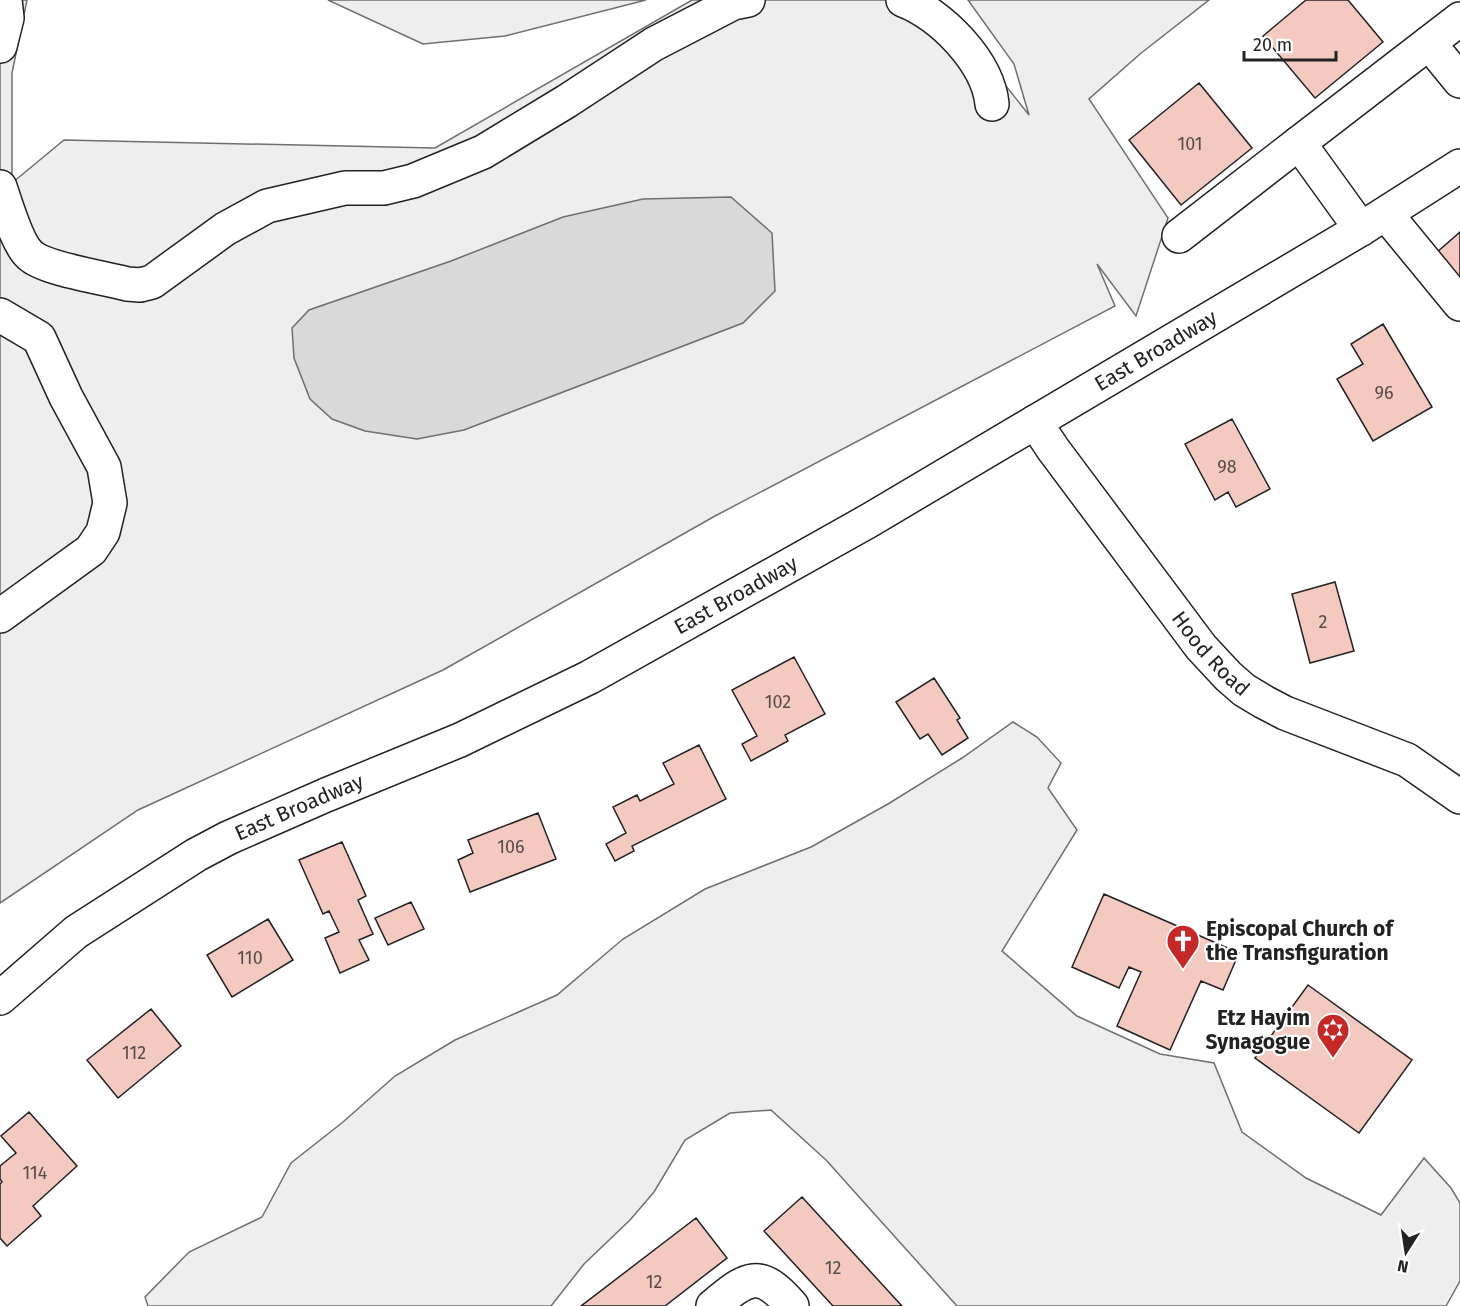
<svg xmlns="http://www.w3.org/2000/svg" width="1460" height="1306" font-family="'Fira Sans',sans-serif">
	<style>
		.green { fill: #eee; stroke: #6f6f6f; stroke-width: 1.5 }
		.water { fill: #d9d9d9; stroke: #6f6f6f; stroke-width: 1.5 }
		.building { fill: #f3c9c0; stroke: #222; stroke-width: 1.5 }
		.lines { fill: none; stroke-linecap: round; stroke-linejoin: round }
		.minor-casing { stroke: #222; stroke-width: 36 }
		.major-casing { stroke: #222; stroke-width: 36 }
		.minor { stroke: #fff; stroke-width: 33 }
		.major { stroke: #fff; stroke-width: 33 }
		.labels { text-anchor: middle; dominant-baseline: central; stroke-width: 4.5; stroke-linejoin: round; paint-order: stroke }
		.number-label { font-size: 18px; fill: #564c4a }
		.street-label { font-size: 21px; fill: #222; stroke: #fff }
		.poi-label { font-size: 21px; font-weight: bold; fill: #222; stroke: #fff; text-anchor: start }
	</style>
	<rect width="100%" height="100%" fill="#fff"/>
	<path class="green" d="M0 0H27L12 73V183L64 140 435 148 692 0H905L968 38 1029 115 1014 64 968 0H1209L1140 54 1089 99 1168 218 1136 316 1097 264 1115 306 715 516 443 670 138 810 0 903Z
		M328 0H646L505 36 423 44Z
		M1013 722 1037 737 1061 763 1048 788 1077 830 1002 951 1077 1016 1160 1054 1214 1063 1242 1132 1306 1178 1381 1215 1424 1158 1451 1188 1460 1203V1281L1446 1306H957L826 1160 771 1110 730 1113 685 1140 654 1192 630 1220 584 1264 551 1306H148L145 1297 189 1252 262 1217 291 1163 343 1122 395 1076 455 1040 557 995 623 939 705 889 811 847 888 804 962 758Z"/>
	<path class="water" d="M731 197 772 233 775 291 743 323 464 430 417 439 365 431 332 419 310 399 294 358 292 328 309 310 451 261 563 217 643 199Z"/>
	<path class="building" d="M1306 0H1348L1383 42 1315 98 1263 36Z
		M1199 83 1252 148 1181 205 1129 140Z
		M1460 232V281L1436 253Z
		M1383 324 1432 407 1373 441 1337 379 1363 364 1351 344Z
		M1232 419 1270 489 1236 507 1228 492 1215 500 1185 444Z
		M1335 582 1354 651 1310 663 1292 594Z
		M794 657 825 714 785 735 788 741 751 761 742 744 757 736 732 690Z
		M934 678 960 718 957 720 968 738 942 755 928 734 920 739 896 702Z
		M699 745 726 799 632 846 634 851 615 861 606 844 626 833 613 807 637 795 640 801 674 784 663 763Z
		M538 813 556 859 470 892 458 860 473 853 468 840Z
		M342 842 366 896 358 900 373 934 359 940 369 960 340 973 325 938 339 932 329 911 323 914 299 860Z
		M1104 894 1239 953 1223 990 1201 981 1170 1050 1117 1026 1141 972 1129 967 1119 988 1072 967Z
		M411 902 424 929 388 945 375 918Z
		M268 919 293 960 232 997 207 955Z
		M1308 985 1412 1060 1359 1133 1255 1058Z
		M151 1009 181 1046 118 1098 87 1060Z
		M29 1112 77 1166 33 1206 41 1216 7 1246 0 1238V1184L2 1182 0 1179V1166L16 1153 1 1136Z
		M802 1197 902 1306H833L764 1231Z
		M696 1218 727 1258 665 1306H581Z"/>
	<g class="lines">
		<g class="minor-casing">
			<g id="minor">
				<path d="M903 0C941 14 988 62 992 104"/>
				<path d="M1429 43 1460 81"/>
				<path d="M0 46 7 18 5 0"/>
				<path d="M0 187C6 204 17 244 30 255 44 269 106 278 127 284L140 285 152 282 225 229 267 206 345 188H384L413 181 483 152 567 101 654 44 733 3 748 0"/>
				<path d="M1386 214 1460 304"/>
				<path d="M1361 229 1299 143 1460 19"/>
				<path d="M1179 236 1299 143"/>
				<path d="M0 315 39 338 66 397 104 467 110 503 103 532 91 550 0 616"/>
				<path id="s1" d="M1035 422 1053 449 1201 647 1228 676 1244 690 1264 702 1285 713 1407 760 1460 797"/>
				<path d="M713 1306C747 1278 759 1267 792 1306"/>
			</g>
		</g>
		<g class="major-casing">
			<g id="major">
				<path id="s2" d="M0 998 76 932 196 855 228 838 326 795 460 740 590 677 870 520 1361 229 1460 166"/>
			</g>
		</g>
		<use href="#minor" class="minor"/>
		<use href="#major" class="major"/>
	</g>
	<defs>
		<g id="church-pin" transform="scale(1.725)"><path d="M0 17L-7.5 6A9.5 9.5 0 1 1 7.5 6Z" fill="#c62828" stroke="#fff"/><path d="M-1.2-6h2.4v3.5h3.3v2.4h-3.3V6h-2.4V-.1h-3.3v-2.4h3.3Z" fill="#fff"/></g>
		<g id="synagogue-pin" transform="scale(1.725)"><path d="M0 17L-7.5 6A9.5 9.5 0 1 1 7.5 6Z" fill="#c62828" stroke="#fff"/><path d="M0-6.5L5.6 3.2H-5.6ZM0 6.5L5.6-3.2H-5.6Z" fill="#fff"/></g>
	</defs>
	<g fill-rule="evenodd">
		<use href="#church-pin" x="1183" y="941"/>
		<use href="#synagogue-pin" x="1333" y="1030"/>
	</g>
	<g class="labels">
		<g class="number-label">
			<text x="1190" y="144">101</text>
			<text x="1384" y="393">96</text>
			<text x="1227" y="467">98</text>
			<text x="1323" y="622">2</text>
			<text x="778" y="702">102</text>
			<text x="511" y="847">106</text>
			<text x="250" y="958">110</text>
			<text x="134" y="1053">112</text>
			<text x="35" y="1173">114</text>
			<text x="833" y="1268">12</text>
			<text x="654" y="1282">12</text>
		</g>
		<g class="street-label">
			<text stroke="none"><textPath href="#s2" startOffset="1329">East Broadway</textPath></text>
			<text stroke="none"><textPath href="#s2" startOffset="843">East Broadway</textPath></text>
			<text stroke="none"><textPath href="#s1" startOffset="291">Hood Road</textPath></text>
			<text stroke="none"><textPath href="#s2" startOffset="357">East Broadway</textPath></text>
		</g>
		<g class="poi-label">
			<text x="1206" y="929">Episcopal Church of<tspan x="1206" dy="24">the Transfiguration</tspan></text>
			<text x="1310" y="1018" text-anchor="end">Etz Hayim<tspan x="1310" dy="24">Synagogue</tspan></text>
		</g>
	</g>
	<g transform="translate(1406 1252) rotate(192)" stroke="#ffffff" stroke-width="4.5" paint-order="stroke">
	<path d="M0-4.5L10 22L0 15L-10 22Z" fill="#222222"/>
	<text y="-9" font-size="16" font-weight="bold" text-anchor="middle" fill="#222222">N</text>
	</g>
	<path d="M1244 51v9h92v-9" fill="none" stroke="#222222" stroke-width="3"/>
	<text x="1253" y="51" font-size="18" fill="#222222" stroke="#ffffff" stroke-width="4.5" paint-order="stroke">20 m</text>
</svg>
